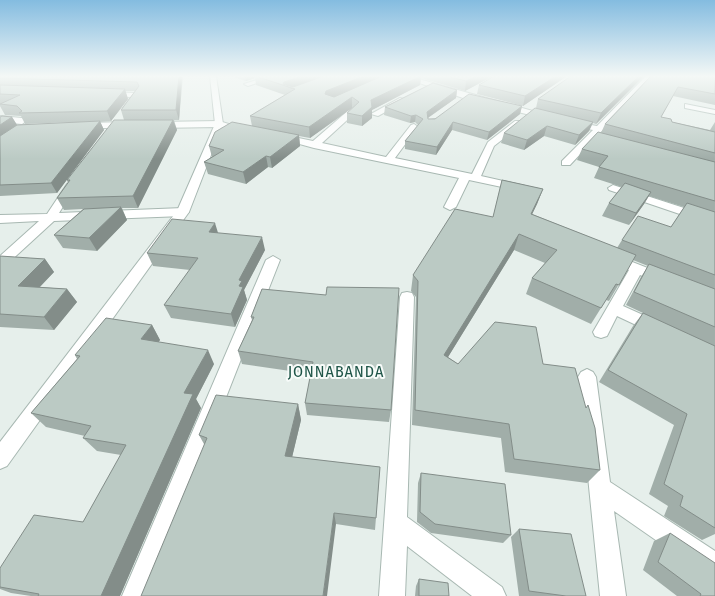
<svg xmlns="http://www.w3.org/2000/svg" width="715" height="596" font-family="'Fira Sans Condensed',sans-serif">
	<style>
		.lines { fill: none; stroke-linecap: round; stroke-linejoin: round }
		.minor-casing { stroke: #a8b8b2; stroke-width: 2 }
		.tertiary-casing { stroke: #a8b8b2; stroke-width: 2 }
		.minor { fill: #fff; fill-rule: evenodd }
		.tertiary { fill: #fff; fill-rule: evenodd }
		.wall { fill: #a1aea9 }
		.shaded-wall { fill: #838d89 }
		.building { fill: #bbcac4; stroke: #838d89 }
		.labels { text-anchor: middle; dominant-baseline: central; stroke-width: 4; stroke-linejoin: round; paint-order: stroke }
		.neighbourhood-label { font-size: 16px; letter-spacing: 1px; fill: #1f5548; stroke: #f7fbf9 }
	</style>
	<rect width="100%" height="100%" fill="#e6efeb"/>
	<g class="lines">
		<g class="minor-casing">
			<path id="minor" d="M269 76H278L248 86 244 84Z
				M399 76H408L554 117 550 120 463 98Z
				M646 76H653L570 165H562V161L593 130 569 125V121L597 126Z
				M103 92 137 93 141 95 127 110 123 108 131 97 106 96H103Z
				M400 98 407 100 378 116 371 114Z
				M685 104 715 110V114L685 108Z
				M350 109 357 111 322 143 386 157 411 125 414 124 418 127 395 158 472 174 488 142 515 121H521V125L494 146 481 176 525 186 526 188 521 191 469 180 456 207 450 210 444 207 459 178 314 148 274 137 279 134 313 141Z
				M0 116 22 118 26 121 22 124 0 122Z
				M219 121 248 130 244 133 219 127 155 128 151 125 155 122Z
				M83 123 130 122 134 125 130 128H80V124Z
				M71 183 76 186 59 213 183 208 189 212 183 216 54 221 5 266 0 267V256L39 221 0 223V215L47 214 67 184Z
				M613 185 715 218V226L609 190 608 188Z
				M612 254 668 276 670 279 663 284 640 275 623 306 663 324 665 328 663 332 657 334 651 332 617 316 607 336 601 338 595 336 593 332 629 270 607 261 605 258Z
				M273 256 280 260 148 596H122L266 260Z
				M407 292 412 293 414 297 407 517 502 587 506 596H472L407 546 405 596H379L400 297 402 293Z
				M587 369 593 372 596 377 610 482 715 551V578L706 575 614 511 626 596H600L578 377 581 372Z"/>
		</g>
		<g class="tertiary-casing">
			<path id="tertiary" d="M210 76H216L223 124 189 212 7 466 0 469V442L177 211 215 124Z"/>
		</g>
		<use href="#minor" class="minor"/>
		<use href="#tertiary" class="tertiary"/>
	</g>
	<path class="wall" d="M0 76H211L208 77 183 76 179 120H174L177 130 138 208H122L127 220 97 251 63 248 54 235 83 209 64 210 57 198 68 183 67 180 124 120 121 110 135 91H125L128 99 111 121 100 122 104 130 57 193 0 196V117H12L17 125 73 122 25 124 21 116 5 115 0 106V104L1 103H0Z
		M217 76H493L465 91 421 78 420 85 372 110V118L362 126 347 123V113L352 108 310 138 299 136 300 146 272 168 268 167 246 184 208 174 204 162 212 157 209 146 252 126 250 116 285 95 256 85 255 78 246 81 234 77H218Z
		M567 76 523 106 477 94 479 85Z
		M644 76 596 124 593 123 589 131 575 145 544 136 524 150 501 143 504 133 536 108 538 99Z
		M651 76H715V105L673 96 661 117 672 122 710 130 715 122V534L702 540 664 516 668 506 649 494 674 425 599 382 633 326 643 313 626 305 641 277 648 266 633 260 609 301 606 300 591 324 526 294 532 278 545 263 514 250 448 357 458 364H543L600 470 587 483 505 472 501 438 412 425 416 297 411 291 413 275 493 217 502 180 543 189 537 204 532 214 617 248 622 240 671 227 684 207 649 196 644 204 629 225 602 216 609 203 622 187 594 178 599 167 577 160 582 149 601 133 605 124Z
		M457 90 456 98 428 118V119L522 106 520 114 487 140 452 130 436 155 405 149V141L418 125 415 122 410 123 384 115 385 107Z
		M218 233 265 250 244 290 247 300 235 327 171 318 164 305 190 270 153 266 147 253Z
		M0 256 45 259 54 272 40 287 67 289 77 302 54 330 0 327Z
		M262 289 391 410 389 422 307 415 305 403 311 374 242 364 238 351 252 320 251 317Z
		M152 325 160 340 158 342 214 364 196 399 201 408 120 596H31L11 593 0 589V568L83 522 121 455 97 451 83 438 85 436 46 427 31 413 77 359 75 355Z
		M298 404 301 420 292 457 380 467 375 530 336 524 204 444 199 435Z
		M421 473 511 535 503 543 431 533 417 522 418 483Z
		M519 529 586 596H519L511 537Z
		M670 533 715 596H677L643 570 654 541Z
		M419 579 449 596H415L416 586Z"/>
	<path class="shaded-wall" d="M179 76H182L179 120 176 110Z
		M245 76H264H255V78L246 81Z
		M302 76H329L292 89 285 86 284 82Z
		M364 76H385L326 101 325 94 326 91Z
		M421 76 420 85 372 110V118L362 126V116L371 100Z
		M477 76H493L465 91 466 81Z
		M556 76H567L523 106 525 96Z
		M639 76H644L596 124 601 113Z
		M125 89 128 99 111 121 107 111Z
		M457 90 456 98 426 119 427 112Z
		M352 97V108L310 138 309 127Z
		M522 106 520 114 487 140 489 132Z
		M416 115 415 122 410 123 411 116Z
		M12 117 17 125 0 138V125Z
		M173 120 177 130 138 208 133 196Z
		M100 121 104 130 57 193 51 183Z
		M453 122 452 130 436 155 437 147Z
		M593 122 589 131 575 145 579 135Z
		M547 126 544 136 524 150 527 140Z
		M299 135 300 146 272 168 270 157Z
		M266 156 268 167 246 184 243 172Z
		M543 189 537 204 525 229 531 214Z
		M651 192 644 204 629 225 636 213Z
		M121 207 127 220 97 251 89 238Z
		M215 223 219 236 209 232Z
		M519 234 514 250 440 370 444 355Z
		M262 237 265 250 244 290 247 300 235 327 231 314 239 286V280Z
		M45 259 54 272 28 299 18 286Z
		M67 289 77 302 54 330 44 317Z
		M152 325 160 340 150 354 141 339Z
		M208 350 214 364 196 399 201 408 120 596H101L184 393Z
		M298 404 301 420 289 470 285 456Z
		M334 513 336 524 327 596H323Z"/>
	<path class="building" d="M0 76H179L176 110H121L139 86 137 82 0 78Z
		M255 76H302L284 82 283 84 293 87 324 76H364L326 91 325 94 334 97 382 76H421L371 100 372 107 362 116 347 113 359 102 352 97 309 127 250 116 295 89Z
		M446 76H477L466 81Z
		M494 76H556L525 96 479 85Z
		M571 76H639L601 113 538 99Z
		M651 76H715V94L678 87 661 117 671 119 672 122 715 132V153L605 124Z
		M433 83 457 90 427 112 428 119H435L469 94 522 106 489 132 453 122 437 147 405 141 423 119 416 115 411 116 385 107Z
		M0 85 125 89 107 111 19 113 22 111 17 106 0 104 20 95 0 94Z
		M535 108 593 122 579 135 547 126 527 140 504 133Z
		M2 116 12 117 0 125V117Z
		M114 120H173L133 196 57 198 70 180H67Z
		M100 121 51 183 0 185V136L17 125Z
		M232 122 299 135 270 157 266 156 243 172 204 162 224 150 209 146 215 132Z
		M598 132 715 162V201L599 167 608 156 582 149Z
		M502 180 543 189 531 214 636 255 619 285 616 284 601 308 532 278 557 250 519 234 444 355 458 364 495 322 536 327 543 364 575 368 586 408 588 405 595 428 600 470 514 459 509 424 415 410 418 281 413 275 455 209 493 217Z
		M625 183 651 192 636 213 609 203Z
		M687 203 715 212V275L622 240 638 216 671 227Z
		M121 207 89 238 54 235 84 209Z
		M172 219 215 223 209 232 262 237 239 280 242 281 239 286 243 287 231 314 164 305 198 258 147 253Z
		M0 256 45 259 18 286 67 289 44 317 0 314Z
		M649 264 715 289V327L634 292Z
		M327 287 399 288 391 410 305 403 313 362 238 351 254 317H251L262 289 326 295Z
		M643 313 715 346V528L680 506 683 496 664 484 687 414 608 370Z
		M106 318 152 325 141 339 208 350 184 393 193 394 101 596H38L39 594 0 587V568L34 515 83 522 126 445 83 438 91 426 31 413 80 356 75 355Z
		M216 395 298 404 285 456 380 467 376 518 334 513 323 596H141L207 438 199 435Z
		M421 473 505 484 511 535 435 524 420 512Z
		M519 529 571 534 586 596H566L529 591Z
		M670 533 715 563V596H700L701 594 658 562Z
		M419 579 448 583 449 596H419Z"/>
	<linearGradient id="sky" x2="0" y2="1"><stop stop-color="#84bce0"/><stop offset="0.48" stop-color="#f4f8f6"/><stop offset="1" stop-color="#f4f8f6" stop-opacity="0"/></linearGradient>
	<rect width="715" height="159" fill="url(#sky)"/>
	<g class="labels">
		<g class="neighbourhood-label">
			<text x="336" y="371">JONNABANDA</text>
		</g>
	</g>
</svg>
